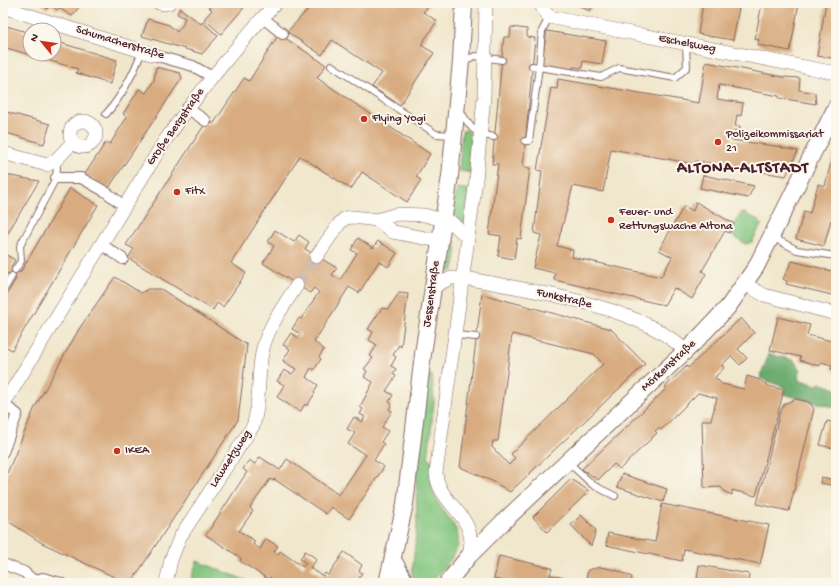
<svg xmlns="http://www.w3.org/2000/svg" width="839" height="586" font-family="'Gochi Hand',sans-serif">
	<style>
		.green { fill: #82c57e; stroke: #667254 }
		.forest { fill: #69aa6d; stroke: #5a644c }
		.building { fill: #d8ac80; fill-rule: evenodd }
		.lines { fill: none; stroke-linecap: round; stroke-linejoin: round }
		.minor-tunnel { stroke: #cfbfac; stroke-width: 13; stroke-dasharray: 13 6; stroke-linecap: butt }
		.service-casing { stroke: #846563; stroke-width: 8 }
		.pedestrian-casing { stroke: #846563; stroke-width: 12 }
		.minor-casing { stroke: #846563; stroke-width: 14 }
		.tertiary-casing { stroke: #846563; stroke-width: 18 }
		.service { stroke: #fff; stroke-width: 6 }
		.pedestrian { stroke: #fff; stroke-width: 10 }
		.minor { stroke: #fff; stroke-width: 13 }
		.tertiary { stroke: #fff; stroke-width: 16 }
		.poi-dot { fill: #c8321e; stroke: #fbf7ec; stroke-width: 1.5 }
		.labels { text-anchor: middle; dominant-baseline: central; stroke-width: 4; stroke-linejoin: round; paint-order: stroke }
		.street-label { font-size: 12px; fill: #4a1f2b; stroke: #fbf7ec }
		.poi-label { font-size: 12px; fill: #4a1f2b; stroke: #fbf7ec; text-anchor: start }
		.district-label { font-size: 16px; font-weight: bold; letter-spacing: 1px; fill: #4a1f2b; stroke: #fbf7ec }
	</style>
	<rect width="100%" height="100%" fill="#fbf7ec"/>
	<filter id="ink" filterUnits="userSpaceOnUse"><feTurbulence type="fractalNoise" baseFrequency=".025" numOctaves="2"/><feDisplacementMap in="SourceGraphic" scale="8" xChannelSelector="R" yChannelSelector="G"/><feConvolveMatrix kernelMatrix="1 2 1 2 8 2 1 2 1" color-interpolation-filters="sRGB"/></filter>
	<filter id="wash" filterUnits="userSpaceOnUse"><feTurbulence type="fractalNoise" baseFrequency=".012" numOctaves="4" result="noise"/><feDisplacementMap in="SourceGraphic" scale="16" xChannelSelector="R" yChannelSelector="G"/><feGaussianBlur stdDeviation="0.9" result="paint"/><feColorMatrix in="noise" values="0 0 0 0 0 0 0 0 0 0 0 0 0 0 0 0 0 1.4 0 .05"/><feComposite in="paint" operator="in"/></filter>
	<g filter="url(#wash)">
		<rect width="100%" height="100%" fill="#f0e7cc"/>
		<path class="green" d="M467 130 475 141 474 173 459 171 462 131Z
			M457 188 471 190 464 224 452 214Z
			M742 212 758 220 761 225 752 242 745 244 729 233Z
			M451 237C460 243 455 260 453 270L444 273 449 238Z
			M432 375 434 402 428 459 433 460C432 473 430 485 435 497 443 516 467 529 455 553 449 563 439 573 431 582L418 583 412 575 417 524 416 459 428 376Z
			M197 561 253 583H190Z"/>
		<path class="forest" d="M769 354 794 360 800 370 798 379 816 385 821 383 836 389V408L783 394 784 387 760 378Z"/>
		<g id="blocks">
			<path class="building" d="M41 3H75L79 7 72 16 59 8 57 10 51 5 47 9Z
				M205 3H248L221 34 204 19 212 10Z
				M314 3H432L423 12 437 21 421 45 434 53 400 105 372 87 382 73 332 40 322 55 287 32Z
				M573 3H594L590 11Z
				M703 3H740L733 40 698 34Z
				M762 3H799L790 51 758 45 759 40 755 39Z
				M826 3H836V47H834L832 58 817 56Z
				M180 8 201 24 203 22 218 36 202 54 142 36 148 19 169 25 177 32 184 23 183 22 185 18 177 14Z
				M3 25 30 33V54H54V41L117 60 110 84 76 73 78 69 3 47Z
				M511 27 527 29V37L535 38 523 167 530 168 521 239 517 238 514 259 498 256 501 236 489 234 498 164H492L504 37H510Z
				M547 31 606 41 602 64 583 61 582 68 573 67 572 70 541 65Z
				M279 34 326 65 317 78 430 154 416 177 421 180 407 202 362 172 351 189 300 156 231 263 246 273 223 307 217 303 213 310 128 258 134 249 126 245 205 124 214 123 244 78 249 81Z
				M706 62 783 77 800 78 799 90 815 93 816 104 779 98V96L719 85 717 99 743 103 741 116 737 115 735 126H740L739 132 734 131 731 140 782 147V148L798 151 786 176 696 161 695 164 611 149 603 192 573 186 557 246 573 250 572 257 661 277 672 257 659 250 684 206 693 211 696 202 734 224 729 233 725 231 702 271 706 274 692 299 674 288 664 305 554 280 555 273 533 268 541 235 534 233 542 171 537 170 551 88 557 89 558 79 699 103Z
				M156 67 180 73 182 78 108 189 85 174 106 142 110 144 127 117 123 114 139 89 146 93 154 80Z
				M3 111 50 124 44 144 3 132Z
				M833 154 836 155V222L831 220 824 246 796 239 804 211 810 213 818 184 825 186Z
				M5 175 39 181 3 241V178Z
				M703 175 754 186 748 198 700 188Z
				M70 188 98 205 12 350 3 345V301L16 279 7 273 3 281V253L15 260 11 267 20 273Z
				M275 230 294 242 299 235 309 242 305 249 337 268 332 275 340 280 357 253 351 250 358 238 373 248 378 241 397 253 388 267 379 261 359 293 349 287 314 342 324 349 319 357 321 359 314 370 311 368 306 377 318 385 314 392 315 393 307 406 305 404 300 412 277 397 284 385 277 381 284 370 292 374 296 369 283 361 290 349 283 345 291 333 298 338 301 334 292 329 299 318 301 319 319 292 314 288 310 293 263 263 274 246 268 242Z
				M792 261 836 272V296L786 284 787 281 783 279Z
				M115 277 141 293 148 289H161L247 345 238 420 131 583H127L42 543 3 518V483L35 407 79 329Z
				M399 293 408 294 401 347 399 345 393 355 396 357 391 366 396 369 393 374 396 376 386 391 393 395 389 402 392 404 389 409 392 411 382 427 388 431 381 442 384 444 374 460 384 467 349 519 331 507 326 514 274 479 273 481 270 479 250 508 253 511 239 531 255 541 253 544 260 549 266 539 278 546 274 552 278 554 280 551 303 567 306 563 300 559 305 551 317 559 310 568 323 576 325 573 328 575 344 552 362 565 359 571 362 573 356 583 353 580 351 583H279L270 577 269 580 240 561 241 558 206 535 247 472 243 469 249 460 255 464 260 457 280 470 287 459 339 495 366 455 348 444 355 433 347 429 354 417 362 422 365 417 360 414 363 409 360 407 373 382 364 377 367 371 364 369 373 358 370 356 377 345 369 340 373 332 368 329 382 308 388 309Z
				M482 294 611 329 645 364 510 492 494 482 460 467ZM512 334 594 354 603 364 511 454 515 458 509 465 492 447 493 441H498Z
				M778 317 810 325 807 335 836 342V373L834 372 835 370 831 369 832 365 821 362 820 366 800 360 801 357 770 350Z
				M741 318 754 333 738 349 747 358 740 365 731 356 722 365 724 368 715 377 722 384 744 389 747 376 760 380 768 386 784 390 756 496 732 490V495L725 492 721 487 704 488 702 420H711L717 398 698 393 661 430 659 428 655 431 657 433 620 469 614 464 598 480 582 469 666 389 665 387 676 376 687 366 688 368Z
				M795 399 806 401 811 404 814 409 789 511 757 504 780 412 784 404Z
				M827 421 836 423V449L820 445Z
				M622 474 667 489 663 502 617 487Z
				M821 477 836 480V486L820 483Z
				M571 479 589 491 547 532 533 517Z
				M662 504 769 525 760 564 684 549 682 561 606 545 608 533 655 542Z
				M581 515 596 530 591 546 571 525Z
				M499 556 552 568 550 575 580 581 579 583H513L494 579Z
				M699 565 749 574 748 583H723L697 578Z
				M600 567 616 570 632 577 631 583H585L588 570Z"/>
		</g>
	</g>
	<g filter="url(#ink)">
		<use href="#blocks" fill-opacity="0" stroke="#846563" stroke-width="1"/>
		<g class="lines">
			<path class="minor-tunnel" d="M297 285 316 257"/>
			<g class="service-casing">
				<path id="service" d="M463 61 475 56 502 60
					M331 65 436 134 453 135
					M532 66 601 77 619 68 675 78 687 67 686 44
					M460 110C470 128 474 134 494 137
					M106 114C123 95 133 75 142 51
					M825 129 836 134
					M525 141H529L539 67 542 31 549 17
					M772 237 797 250 836 256
					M15 270 21 261 20 246 56 178 57 167 54 162
					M3 291 12 276
					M456 335 476 337
					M568 462 593 485 615 496"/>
			</g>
			<g class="pedestrian-casing">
				<path id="pedestrian" d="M263 18 283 34
					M154 55 193 66 212 77
					M187 108 206 121
					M56 178H81L106 192 124 206
					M101 244 123 259
					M3 404 17 414 3 452
					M3 564 24 572 33 580
					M27 583 43 578 61 583"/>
			</g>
			<g class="minor-casing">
				<path id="minor" d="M159 3 164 4 169 3
					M543 3 542 7 549 17 836 73
					M3 7 154 55
					M70 134a13 13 0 1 1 26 0a13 13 0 1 1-26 0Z
					M3 153 47 165 56 160 72 143
					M377 220 393 232 440 241
					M316 257 339 224 345 218 353 217 377 220 397 214 424 215 451 222 468 238
					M745 284 764 295 836 314
					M433 287 451 278H464C524 289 643 306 685 351
					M3 405 164 142C198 93 236 47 276 3
					M469 556C470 549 472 542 470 535 465 510 438 500 436 473L476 180 484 97 486 3
					M166 583 171 560 180 537 253 426C261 402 257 377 262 353 267 327 284 306 297 285"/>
			</g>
			<g class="tertiary-casing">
				<path id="tertiary" d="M393 560 406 583
					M387 583 405 504 423 354 450 176 461 61 464 3
					M447 583 469 556 502 523 694 343 728 307 756 267 836 107"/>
			</g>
			<use href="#service" class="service"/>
			<use href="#pedestrian" class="pedestrian"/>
			<use href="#minor" class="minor"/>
			<use href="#tertiary" class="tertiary"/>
		</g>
	</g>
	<g class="poi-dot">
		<circle cx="364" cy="119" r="4"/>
		<circle cx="718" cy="142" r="4"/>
		<circle cx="177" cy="192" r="4"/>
		<circle cx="611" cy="220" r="4"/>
		<circle cx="117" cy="451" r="4"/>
	</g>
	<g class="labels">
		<g class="street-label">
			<text transform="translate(120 43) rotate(17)">Schumacherstraße</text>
			<text transform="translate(687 44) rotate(11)">Eschelsweg</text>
			<text transform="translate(176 127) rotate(-55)">Große Bergstraße</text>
			<text transform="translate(432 294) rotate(-82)">Jessenstraße</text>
			<text transform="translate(564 299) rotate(13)">Funkstraße</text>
			<text transform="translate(669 366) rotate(-43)">Mörkenstraße</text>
			<text transform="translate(231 459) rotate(-57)">Lawaetzweg</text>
		</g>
		<g class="poi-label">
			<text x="372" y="119">Flying Yogi</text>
			<text x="726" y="135">Polizeikommissariat<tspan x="726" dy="14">21</tspan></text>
			<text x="185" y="192">FitX</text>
			<text x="619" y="213">Feuer- und<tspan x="619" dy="14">Rettungswache Altona</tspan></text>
			<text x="125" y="451">IKEA</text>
		</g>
		<g class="district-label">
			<text x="743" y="169">ALTONA-ALTSTADT</text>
		</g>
	</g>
	<rect width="839" height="586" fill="none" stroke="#fbf7ec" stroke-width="16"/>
	<g transform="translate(42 42) rotate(299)"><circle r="19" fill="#fbf7ec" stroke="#b4a19f"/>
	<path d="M0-3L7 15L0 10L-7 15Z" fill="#c8321e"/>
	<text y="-6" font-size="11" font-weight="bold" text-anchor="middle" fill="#4a1f2b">N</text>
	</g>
</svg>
